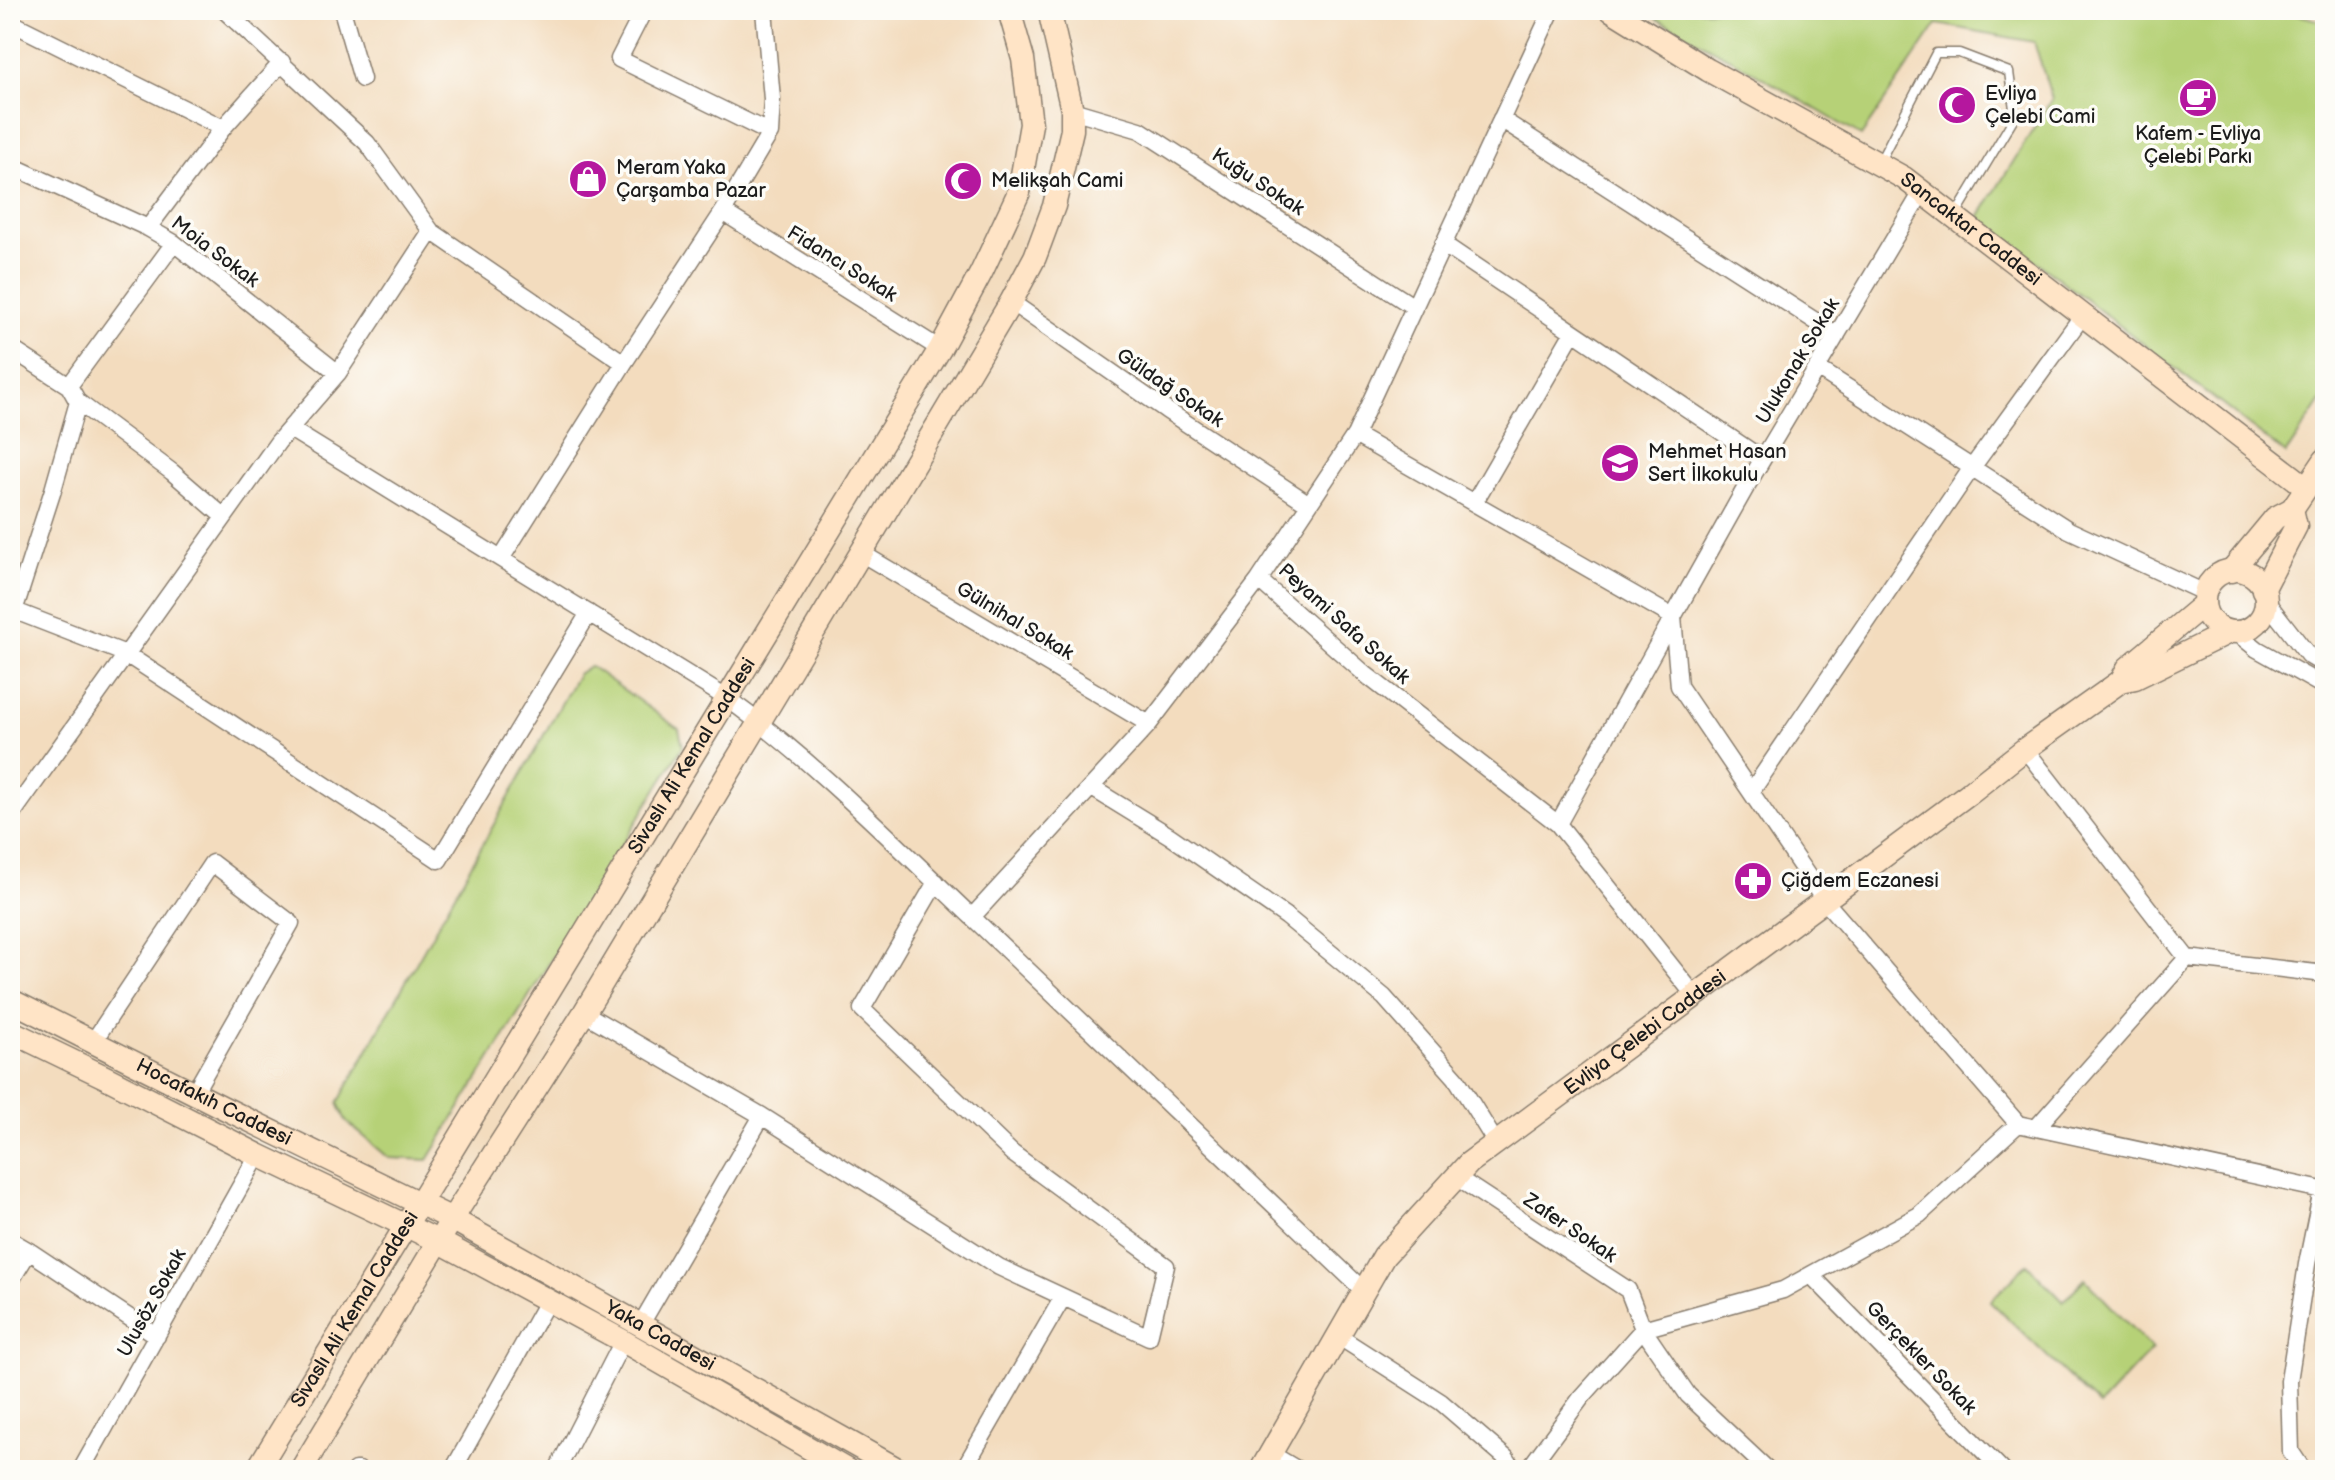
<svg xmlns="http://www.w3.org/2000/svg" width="2335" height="1480" font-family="'Balsamiq Sans',sans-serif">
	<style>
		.green { fill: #b6d177; stroke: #69764a; stroke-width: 2 }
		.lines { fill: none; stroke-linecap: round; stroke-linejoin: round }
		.lane-casing { stroke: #887c6d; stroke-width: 11 }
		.street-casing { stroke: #887c6d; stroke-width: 19 }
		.secondary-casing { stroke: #887c6d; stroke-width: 25 }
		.lane { stroke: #fff; stroke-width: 8 }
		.street { stroke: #fff; stroke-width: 16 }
		.secondary { stroke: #ffe4c6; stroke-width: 22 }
		.labels { text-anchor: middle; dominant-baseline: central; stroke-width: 7; stroke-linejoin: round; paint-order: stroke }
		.poi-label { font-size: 20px; fill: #1c1c1c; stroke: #fdfcf7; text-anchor: start }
		.street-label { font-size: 20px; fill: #1c1c1c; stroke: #fdfcf7 }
	</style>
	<rect width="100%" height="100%" fill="#fdfcf7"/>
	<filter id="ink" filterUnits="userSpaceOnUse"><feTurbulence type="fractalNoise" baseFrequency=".0125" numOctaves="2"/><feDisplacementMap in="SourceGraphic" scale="16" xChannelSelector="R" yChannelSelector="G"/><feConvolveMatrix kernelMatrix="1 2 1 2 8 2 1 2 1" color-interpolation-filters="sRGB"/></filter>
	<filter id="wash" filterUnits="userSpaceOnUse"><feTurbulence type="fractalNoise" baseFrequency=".006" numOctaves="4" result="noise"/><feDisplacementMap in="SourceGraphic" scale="32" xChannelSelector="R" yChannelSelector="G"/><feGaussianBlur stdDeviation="1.8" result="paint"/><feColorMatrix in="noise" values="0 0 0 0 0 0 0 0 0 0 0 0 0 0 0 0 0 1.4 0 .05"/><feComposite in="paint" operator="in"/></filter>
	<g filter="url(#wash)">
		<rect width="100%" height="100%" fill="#f3dcbe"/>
		<path class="green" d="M1641 10H2280L2325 22V395L2286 454 1979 217 2052 99 2034 42 1937 24 1861 136 1733 60Z
			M590 666 679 729 683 746 428 1160 389 1158 346 1121 338 1103 578 674Z
			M2027 1264 2063 1301 2085 1279 2152 1349 2099 1406 1990 1301Z"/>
	</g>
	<g filter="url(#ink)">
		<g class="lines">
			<g class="lane-casing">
				<path id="lane" d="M1880 161 1936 53H1959L2009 72 2015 116 1955 216"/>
			</g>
			<g class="street-casing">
				<path id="street" d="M224 10 367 143 431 231
					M342 10 362 79
					M644 10 619 59 770 133
					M10 22 223 128 148 228
					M1072 110 1140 130 1414 307
					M1501 119 1837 335
					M223 128 282 62
					M10 165 148 228 174 243 338 373
					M1922 192 1746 487 1673 617 1679 686 1824 900 2018 1124
					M723 212 940 349
					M1443 244 1762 459
					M1011 302 1166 410 1309 504
					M10 348 69 386
					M1817 368 2069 530 2205 593
					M78 402 172 472 224 517
					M290 429 728 699C816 763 893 842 972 917L1149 724 1259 580
					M1355 435 1552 10
					M1474 503 1573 332
					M861 553 1149 724
					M501 559 624 363 723 212 770 133 772 99 764 10
					M2266 601 2308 655 2325 665
					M10 609 126 654 439 860 589 613
					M14 611 53 490 78 402 69 386 174 243
					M2236 632 2257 649 2325 687
					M2025 749 2187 958
					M1092 788 1170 836 1287 917 1384 997 1456 1078 1496 1143
					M1751 792 1971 469 2083 315
					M10 817 278 442 338 373 431 231 624 363
					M1558 824 1365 674 1259 580 1355 435 1673 617 1558 824 1695 996
					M972 917 1364 1291
					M584 1013 762 1116 999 1267 1149 1337 1166 1266 1012 1153 862 1009 936 882
					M93 1042 212 863 291 923 194 1093
					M2036 1128 2187 958 2325 974
					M1456 1177 1628 1290 1643 1329 1688 1395 1768 1470
					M10 1240 29 1251 10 1282
					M29 1251 157 1336
					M1811 1275 2002 1470
					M641 1324 762 1116
					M1338 1336 1441 1402 1506 1458 1514 1470
					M1271 1454 1298 1470
					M81 1470 258 1155
					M355 1470H359
					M453 1470 548 1300
					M557 1470 623 1341
					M963 1470 1063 1297
					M1528 1470 1581 1398 1643 1329 1783 1290 1919 1215 2018 1124 2322 1190 2307 1264 2289 1381 2291 1452 2303 1470"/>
			</g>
			<g class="secondary-casing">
				<g id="secondary">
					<path id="s1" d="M1611 10 1708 70 1904 178 2306 487"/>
					<circle cx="2235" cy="601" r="31"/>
					<path d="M2231 571 2275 518 2292 509 2325 460"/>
					<path d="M2263 590 2296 526 2292 509"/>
					<path d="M2121 681 2135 678 2229 632"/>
					<path id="s2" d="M10 1000 222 1107 452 1219 899 1470"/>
					<path d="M10 1031 105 1077 258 1155 440 1242 623 1341 847 1470"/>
					<path id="s3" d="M257 1470 940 349 981 273 1019 192 1031 124 1023 59 1009 10"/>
					<path d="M301 1470 452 1219 584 1013 861 553 1011 302 1035 257 1054 206 1072 130V110L1049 10"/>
					<path id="s4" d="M1261 1470 1384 1256 1469 1163 1968 794 2025 749 2121 681 2128 668 2204 604"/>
				</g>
			</g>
			<use href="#lane" class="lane"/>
			<use href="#street" class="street"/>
			<use href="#secondary" class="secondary"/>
		</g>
	</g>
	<defs>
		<g id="cafe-disc" transform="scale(2)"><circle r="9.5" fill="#b5179e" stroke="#fdfcf7"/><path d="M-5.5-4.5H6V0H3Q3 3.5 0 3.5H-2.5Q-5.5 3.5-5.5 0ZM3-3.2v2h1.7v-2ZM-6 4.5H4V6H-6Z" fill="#fff"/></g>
		<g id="mosque-disc" transform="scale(2)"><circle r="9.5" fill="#b5179e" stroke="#fdfcf7"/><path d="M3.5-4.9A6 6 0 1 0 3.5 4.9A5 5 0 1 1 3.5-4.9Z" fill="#fff"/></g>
		<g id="shop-disc" transform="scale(2)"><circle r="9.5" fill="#b5179e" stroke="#fdfcf7"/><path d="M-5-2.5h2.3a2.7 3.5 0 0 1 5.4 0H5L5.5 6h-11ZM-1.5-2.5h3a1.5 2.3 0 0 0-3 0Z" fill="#fff"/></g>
		<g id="school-disc" transform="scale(2)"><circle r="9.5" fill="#b5179e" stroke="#fdfcf7"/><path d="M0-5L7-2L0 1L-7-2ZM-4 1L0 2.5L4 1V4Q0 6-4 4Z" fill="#fff"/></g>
		<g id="pharmacy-disc" transform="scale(2)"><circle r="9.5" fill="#b5179e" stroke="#fdfcf7"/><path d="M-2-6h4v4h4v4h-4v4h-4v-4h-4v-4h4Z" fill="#fff"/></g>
	</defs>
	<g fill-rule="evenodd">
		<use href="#cafe-disc" x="2198" y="98"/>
		<use href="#mosque-disc" x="1957" y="105"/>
		<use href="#shop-disc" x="588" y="179"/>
		<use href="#mosque-disc" x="963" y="181"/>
		<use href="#school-disc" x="1620" y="463"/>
		<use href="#pharmacy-disc" x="1753" y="881"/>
	</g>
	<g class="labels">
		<g class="poi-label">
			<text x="1985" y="94">Evliya<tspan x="1985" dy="23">Çelebi Cami</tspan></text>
			<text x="2198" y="134" text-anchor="middle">Kafem - Evliya<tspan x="2198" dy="23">Çelebi Parkı</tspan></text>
			<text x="616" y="168">Meram Yaka<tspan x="616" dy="23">Çarşamba Pazar</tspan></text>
			<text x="991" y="181">Melikşah Cami</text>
			<text x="1648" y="452">Mehmet Hasan<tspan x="1648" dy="23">Sert İlkokulu</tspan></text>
			<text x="1781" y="881">Çiğdem Eczanesi</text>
		</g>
		<g class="street-label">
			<text transform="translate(1258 182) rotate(33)">Kuğu Sokak</text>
			<text stroke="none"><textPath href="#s1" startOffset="422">Sancaktar Caddesi</textPath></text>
			<text transform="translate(215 252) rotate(37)">Moia Sokak</text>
			<text transform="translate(842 264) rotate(32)">Fidancı Sokak</text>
			<text transform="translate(1798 361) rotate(-59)">Ulukonak Sokak</text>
			<text transform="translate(1170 388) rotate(34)">Güldağ Sokak</text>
			<text transform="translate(1015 621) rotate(31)">Gülnihal Sokak</text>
			<text transform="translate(1344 624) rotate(42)">Peyami Safa Sokak</text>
			<text stroke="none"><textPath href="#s3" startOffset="836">Sivaslı Ali Kemal Caddesi</textPath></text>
			<text stroke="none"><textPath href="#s4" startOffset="592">Evliya Çelebi Caddesi</textPath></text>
			<text stroke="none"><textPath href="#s2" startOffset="228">Hocafakıh Caddesi</textPath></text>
			<text transform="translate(1570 1228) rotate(34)">Zafer Sokak</text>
			<text transform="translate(152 1303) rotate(-61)">Ulusöz Sokak</text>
			<text stroke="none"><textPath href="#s3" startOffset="188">Sivaslı Ali Kemal Caddesi</textPath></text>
			<text stroke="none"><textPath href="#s2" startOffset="732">Yaka Caddesi</textPath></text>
			<text transform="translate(1921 1358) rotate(46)">Gerçekler Sokak</text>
		</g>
	</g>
	<rect width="2335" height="1480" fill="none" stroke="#fdfcf7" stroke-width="40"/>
</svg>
